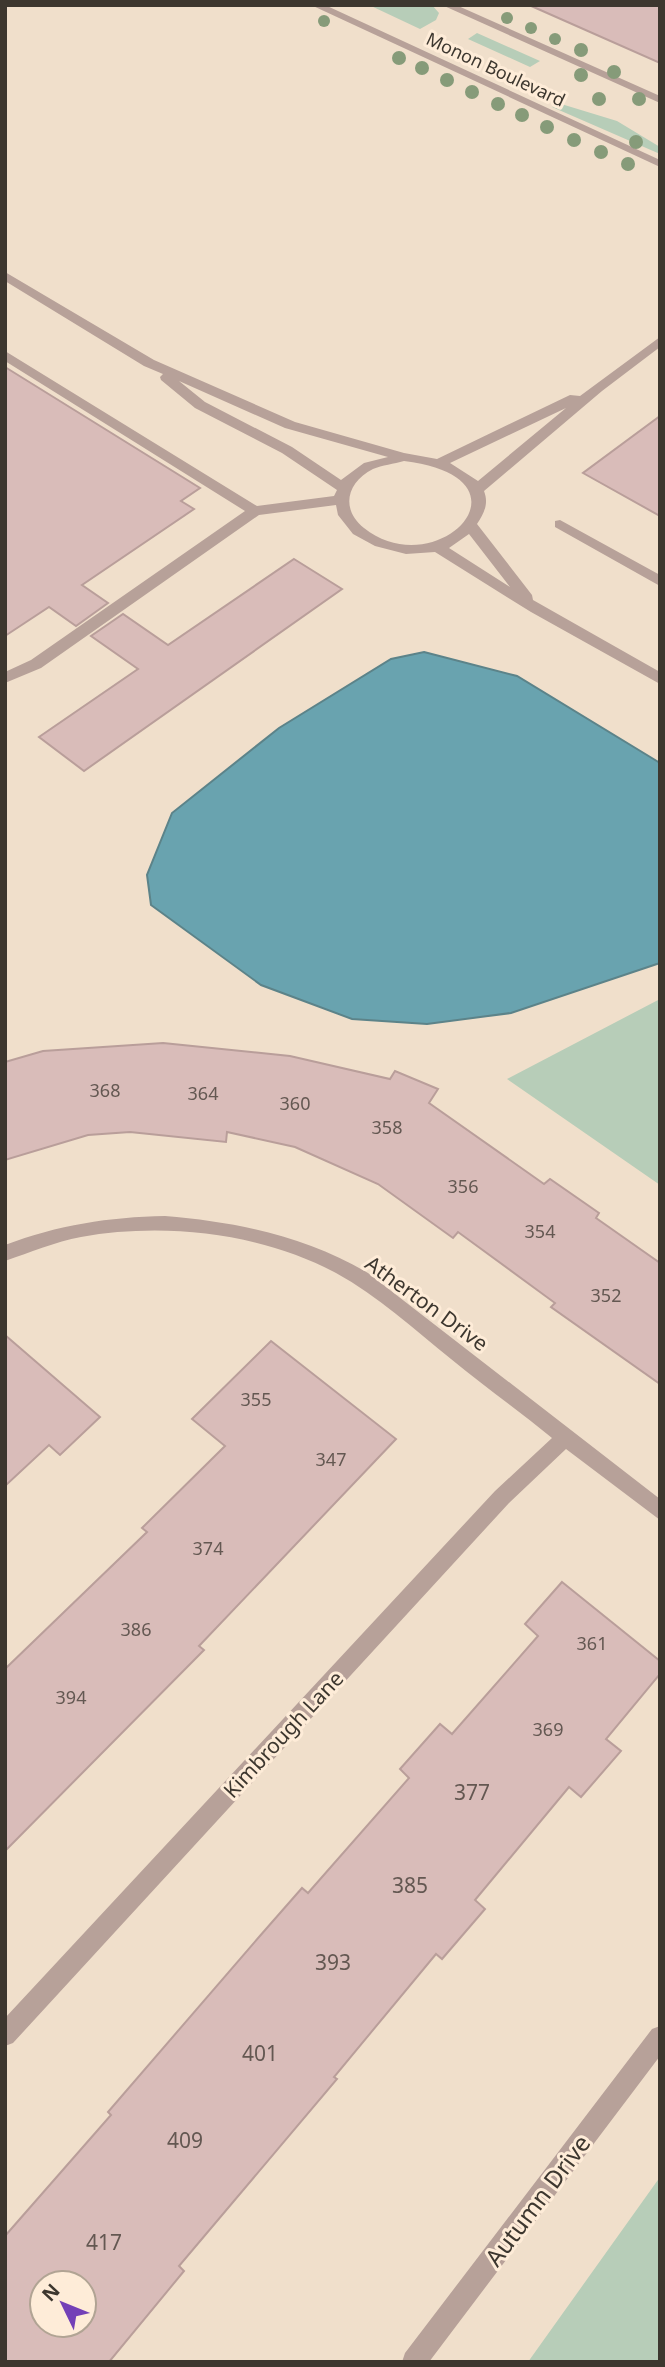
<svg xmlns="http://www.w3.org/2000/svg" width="665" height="2367" font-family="'Noto Sans',sans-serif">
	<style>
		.green { fill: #b7cdb8 }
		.water { fill: #69a3af; stroke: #5c8389; stroke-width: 2 }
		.building { fill: #d9bcb9; stroke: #b99e9a; stroke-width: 2; fill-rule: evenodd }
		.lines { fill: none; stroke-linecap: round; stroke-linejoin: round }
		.minor { fill: #b7a199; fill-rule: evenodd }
		.tree { fill: #869b79 }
		.labels { text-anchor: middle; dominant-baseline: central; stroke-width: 6; stroke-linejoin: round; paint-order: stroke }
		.far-street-label { font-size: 18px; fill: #3d372f; stroke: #feecd8 }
		.number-label { font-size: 18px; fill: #645852 }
		.street-label { font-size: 21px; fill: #3d372f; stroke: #feecd8 }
		.near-number-label { font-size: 21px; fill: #645852 }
		.near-street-label { font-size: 24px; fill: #3d372f; stroke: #feecd8 }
	</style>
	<rect width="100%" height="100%" fill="#f0dfcb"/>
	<path class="green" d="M369 5H432L439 13 436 20 420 29Z
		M477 33 540 61 530 67 468 39Z
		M558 103 617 121 660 147V154L552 107Z
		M660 999V1185L507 1079Z
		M660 2177V2362H528Z"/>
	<path class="water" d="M424 652 517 676 660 763V963L511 1013 427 1024 352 1019 261 985 151 905 147 875 172 813 279 728 391 659Z"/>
	<path class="building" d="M529 5H660V63Z
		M5 367 200 488 181 501 194 509 82 585 108 603 76 626 49 607 5 636Z
		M660 416V516L583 473Z
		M294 559 342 589 84 771 39 737 138 669 91 636 123 614 168 645Z
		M163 1043 290 1056 390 1079 395 1071 438 1089 429 1103 544 1184 550 1179 599 1213 596 1218 660 1263V1384L551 1307 555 1303 458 1232 453 1238 378 1184 295 1147 227 1132 226 1142 130 1132 88 1135 5 1160V1062L43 1051Z
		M5 1335 100 1417 60 1455 49 1445 5 1486Z
		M271 1341 396 1439 199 1646 204 1650 5 1851V1669L147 1532 142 1528 225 1446 192 1419Z
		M562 1582 660 1661V1674L606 1739 621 1751 581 1797 569 1787 475 1900 485 1909 442 1959 436 1954 334 2077 337 2079 179 2266 184 2271 109 2362H5V2236L111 2115 108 2112 259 1937 302 1888 308 1893 409 1778 400 1769 440 1724 452 1734 538 1636 525 1624ZM42 2283H84V2325H42Z"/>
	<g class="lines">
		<path class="minor" d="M311 5H325L660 160V167Z
			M442 5H456L660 96V103Z
			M5 272 154 360 295 422 404 453 437 459 570 395 580 396 660 337V347L602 391 484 491C489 504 484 513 477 524L532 595 533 600 660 672V684L531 612 435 552 406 554 375 546 353 534 338 515 336 505 259 515 41 668 5 683V672L31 660 245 511 5 361V351L257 506 334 496 337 490 282 453 195 408 161 380 160 377 163 374 144 366 5 281ZM179 381 285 428 388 457 364 463 341 480 292 447 205 402ZM566 408 478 481 450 463ZM404 461C542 478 437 586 364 528 340 509 347 482 373 469 382 465 394 464 404 461ZM469 534 510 587 449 548Z
			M560 520 660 575V586L555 527V521Z
			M165 1216C237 1222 305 1236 368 1273L660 1499V1520L566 1449 509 1503 13 2043 5 2046V2018L495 1491 552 1438C519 1411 484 1386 451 1359 414 1329 378 1296 336 1273 261 1233 165 1222 81 1237 55 1242 31 1252 5 1261V1245C58 1225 109 1217 165 1216Z
			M660 2026V2056L429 2362H402L405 2353 652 2029Z"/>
	</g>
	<g class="tree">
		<circle cx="507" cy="18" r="6"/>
		<circle cx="324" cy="21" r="6"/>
		<circle cx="531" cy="28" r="6"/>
		<circle cx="555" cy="39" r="6"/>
		<circle cx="581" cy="50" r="7"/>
		<circle cx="399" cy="58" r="7"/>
		<circle cx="422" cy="68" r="7"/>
		<circle cx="614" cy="72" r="7"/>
		<circle cx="581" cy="75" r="7"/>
		<circle cx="447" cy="80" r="7"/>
		<circle cx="472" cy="92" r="7"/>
		<circle cx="599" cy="99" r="7"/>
		<circle cx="639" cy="99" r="7"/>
		<circle cx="498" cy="104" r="7"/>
		<circle cx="522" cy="115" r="7"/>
		<circle cx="547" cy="127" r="7"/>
		<circle cx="574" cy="140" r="7"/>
		<circle cx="636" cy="142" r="7"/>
		<circle cx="601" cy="152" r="7"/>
		<circle cx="628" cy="164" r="7"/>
	</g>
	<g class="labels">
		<g class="far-street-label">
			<text transform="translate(496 69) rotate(25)">Monon Boulevard</text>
		</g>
		<g class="number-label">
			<text x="105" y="1090">368</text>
			<text x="203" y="1093">364</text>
			<text x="295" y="1103">360</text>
			<text x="387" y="1127">358</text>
			<text x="463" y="1186">356</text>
			<text x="540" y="1231">354</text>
			<text x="606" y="1295">352</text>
			<text x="256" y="1399">355</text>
			<text x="331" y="1459">347</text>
			<text x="208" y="1548">374</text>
			<text x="136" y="1629">386</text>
			<text x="592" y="1643">361</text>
			<text x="71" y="1697">394</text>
			<text x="548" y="1729">369</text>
		</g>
		<g class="street-label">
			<text transform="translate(427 1303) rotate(36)">Atherton Drive</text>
			<text transform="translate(283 1734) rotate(-47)">Kimbrough Lane</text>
		</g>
		<g class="near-number-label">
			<text x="472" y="1792">377</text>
			<text x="410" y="1885">385</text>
			<text x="333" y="1962">393</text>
			<text x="260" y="2053">401</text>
			<text x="185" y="2140">409</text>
			<text x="104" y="2242">417</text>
		</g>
		<g class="near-street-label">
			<text transform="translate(537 2200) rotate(-53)">Autumn Drive</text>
		</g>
	</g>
	<rect width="665" height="2367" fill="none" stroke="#3d372f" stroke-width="14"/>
	<g transform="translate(63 2304) rotate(313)"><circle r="33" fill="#feecd8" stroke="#b1a494" stroke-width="2"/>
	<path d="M0-5L12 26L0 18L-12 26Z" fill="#7340b7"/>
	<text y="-10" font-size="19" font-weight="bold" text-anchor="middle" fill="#3d372f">N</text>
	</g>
</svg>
